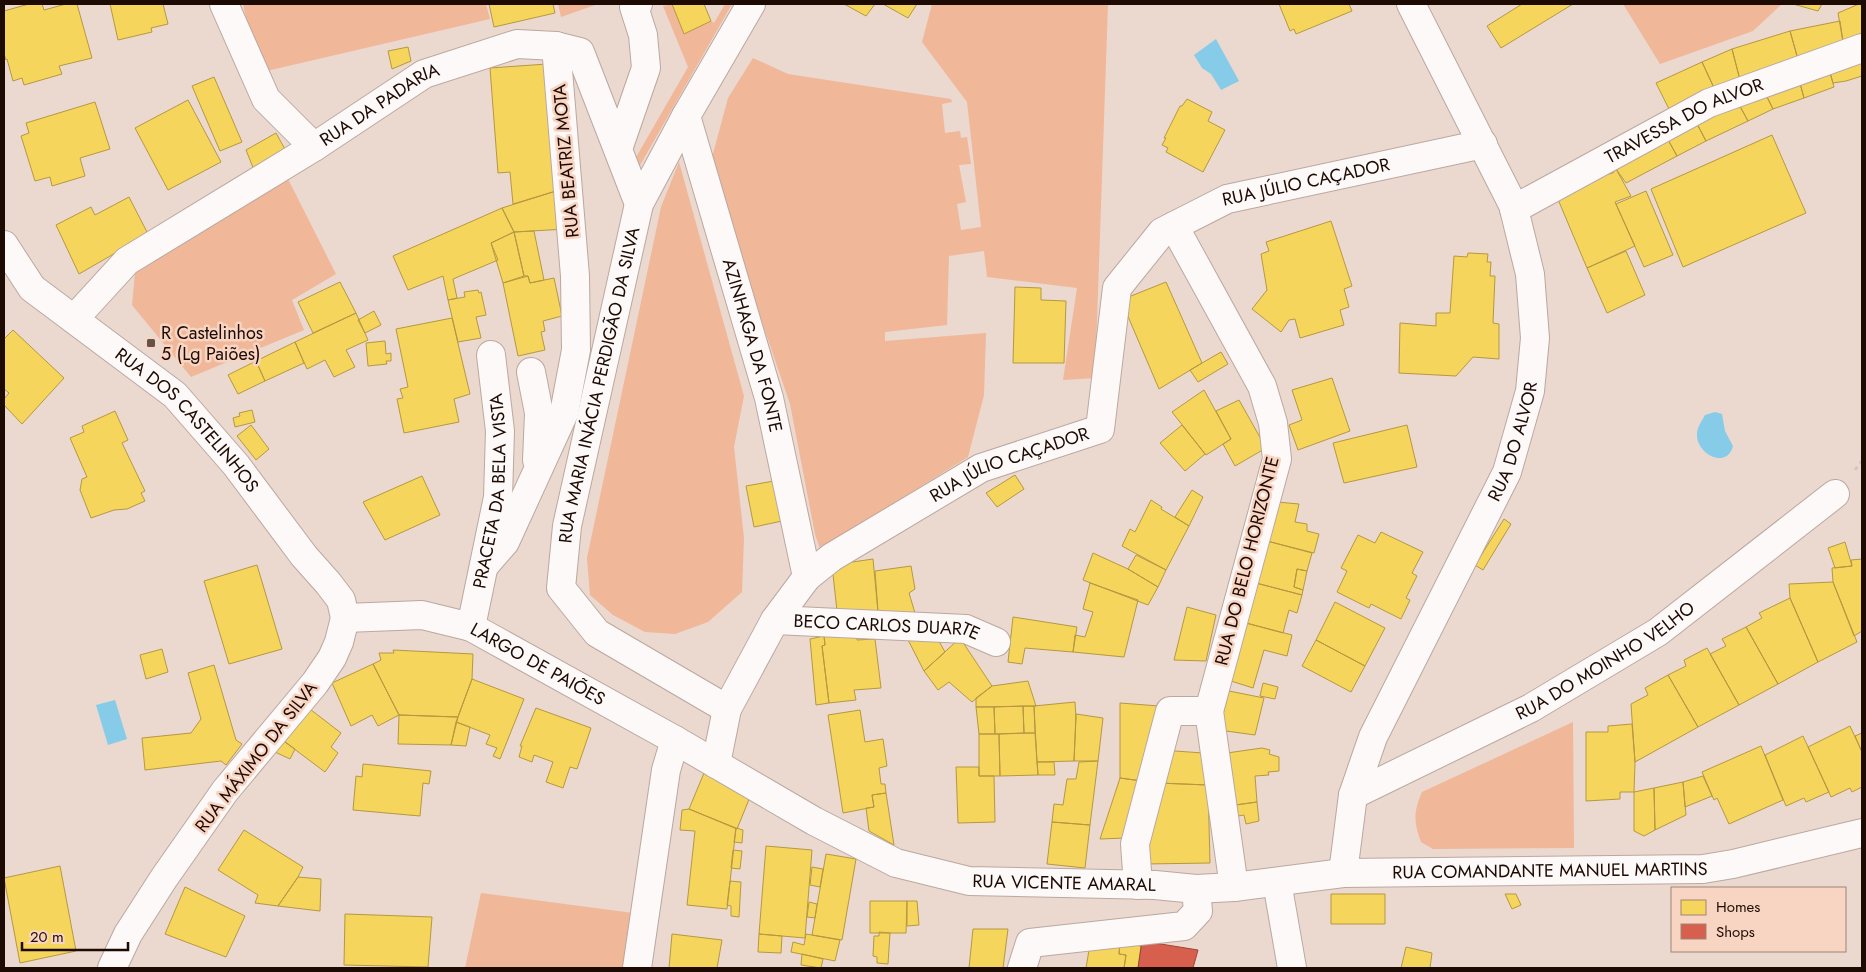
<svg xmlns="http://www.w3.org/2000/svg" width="1866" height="972" font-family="Jost,sans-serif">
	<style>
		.green { fill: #f0b799 }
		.water { fill: #86cce9 }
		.homes { fill: #f6d55c; stroke: #b59841 }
		.shops { fill: #d6604d; stroke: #9e4636 }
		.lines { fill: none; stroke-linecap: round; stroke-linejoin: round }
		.minor-casing { stroke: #bba89f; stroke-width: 30 }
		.path { stroke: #cec8c5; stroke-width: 3; stroke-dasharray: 4 4; stroke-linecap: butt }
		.minor { stroke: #fcf9f8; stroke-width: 28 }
		.poi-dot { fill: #65524a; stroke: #f8d4c2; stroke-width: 2 }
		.labels { text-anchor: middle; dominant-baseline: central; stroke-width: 5; stroke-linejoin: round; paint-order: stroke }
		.street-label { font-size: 18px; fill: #1d0a02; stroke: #f8d4c2 }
		.poi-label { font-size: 18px; fill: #1d0a02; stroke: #f8d4c2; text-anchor: start }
	</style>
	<rect width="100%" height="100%" fill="#ebd8cf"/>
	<path class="green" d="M243 4H486L490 19 258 73Z
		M558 4H598L561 17Z
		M672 4 684 34 711 21 714 23 725 4H732L635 174 631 166 688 67 663 6Z
		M932 4H1108L1095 378 1063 380 1077 288 987 277 984 251 949 256 947 325 885 332V341L986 333 984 395 968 457 820 549 815 534 790 404 725 213 711 161 728 98 753 58 788 74 951 99 952 102 942 104 945 133 960 131 961 138 967 137 971 164 959 165 966 202 957 204 961 230 981 227 967 102 922 42Z
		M1623 4H1782L1753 31 1660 64Z
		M679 162 744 396 734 447 744 538 742 592 708 622 675 634 645 632 613 615 590 595 587 558 661 207Z
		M288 179 336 274 292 300 304 330 191 377 132 305 135 273Z
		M1573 722 1574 848 1433 849 1421 842C1414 822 1413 813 1422 792Z
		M481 893 633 913 625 968H465Z"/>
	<path class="water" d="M1216 39 1239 81 1221 90 1211 74 1202 68 1194 55Z
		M1715 412 1722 414 1725 431 1733 446C1727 470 1696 454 1697 434 1697 427 1702 421 1705 415Z
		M115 700 127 739 108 745 96 705Z"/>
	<path class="homes" d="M29 4H42L44 10 66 4H77L92 58 59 66 62 74 24 85 22 78 13 81 7 59 6 60 4 54V11Z
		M110 4H163L168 24 151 28 152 32 118 40Z
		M489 4H553L555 13 494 27Z
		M672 4H704L711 21 684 34Z
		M844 4H875L866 16Z
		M883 4H917L908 18Z
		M1279 4H1349L1352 11 1296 34 1294 29 1290 31Z
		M1522 4H1573L1501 48 1487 26Z
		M1793 4H1822L1818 11Z
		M1859 4H1862V38L1844 48 1838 13Z
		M1840 21 1844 48 1799 63 1790 31Z
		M1790 31 1799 63 1740 80 1732 49Z
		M408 47 411 61 392 69 388 51Z
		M1732 49 1740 80 1715 90 1702 62Z
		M1862 59V76L1846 81 1833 83 1829 69Z
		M1702 62 1715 90 1672 115 1656 83Z
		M547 64 556 191 513 204 510 172 498 173 490 68Z
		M1829 69 1834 87 1804 98 1798 76Z
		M1798 76 1804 98 1773 109 1763 89Z
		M214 77 242 142 220 151 192 86Z
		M1763 89 1773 109 1748 121 1736 99Z
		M1187 99 1212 112 1208 121 1225 130 1203 172 1166 152 1168 148 1162 145 1166 138H1164L1180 106H1182Z
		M1736 99 1748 121 1706 141 1695 120Z
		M188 100 221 162 168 190 135 128Z
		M95 102 110 149 80 158 85 176 52 186 50 177 35 181 21 136 29 133 26 123Z
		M1695 120 1706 141 1677 156 1666 136Z
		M276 133 286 151 254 170 246 150Z
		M1772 135 1806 213 1683 267 1651 189Z
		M1666 136 1677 156 1626 183 1616 169Z
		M1616 169 1631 196 1615 202 1635 246 1587 268 1557 197 1604 175 1613 173Z
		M556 191 566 229 514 232 502 208Z
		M1646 191 1673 255 1644 267 1616 204Z
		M129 197 148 234 79 274 56 225 91 207 95 215Z
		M502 208 514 232 491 243 498 260 453 279 457 298 448 300 443 276 408 290 393 256Z
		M1331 221 1352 286 1344 289 1349 307 1340 310 1344 325 1300 338 1295 319 1289 320 1281 332 1252 309 1267 290 1261 254 1269 251 1266 242Z
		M534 231 544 280 530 283 528 276H524L514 232Z
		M514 232 524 276 503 283 491 243Z
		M1626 251 1645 295 1607 313 1587 268Z
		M1468 253 1488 254 1487 262H1491L1490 276H1495L1493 323 1499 324V359L1473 357 1456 376 1399 373 1400 323 1436 326V313H1450L1454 256 1467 257Z
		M528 276 530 283 554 278 562 316 543 321 545 331 541 332 545 350 518 356 503 283Z
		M340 282 356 313 313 333 298 302Z
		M1166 282 1202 363 1159 389 1121 300Z
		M1015 287 1041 288V300L1066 301 1064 363H1013Z
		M478 290 479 293 481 292 486 315 476 317 481 338 458 342 448 300 465 297 464 292Z
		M374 311 381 325 365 333 358 320Z
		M356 313 368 340 346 350 355 367 334 377 325 360 307 369 295 342Z
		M452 318 470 394 454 399 459 422 404 433 397 399 403 398 400 389 408 387 396 329Z
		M13 330 64 378 22 424 4 405V399L9 393 4 389V339Z
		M385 341 386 354 391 353V361H386L387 364 368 366 366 343Z
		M295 342 304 363 265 381 256 361Z
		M1221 352 1228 364 1198 382 1190 370Z
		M256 361 265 381 238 394 228 375Z
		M1332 378 1350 431 1298 450 1289 425 1302 420 1292 390Z
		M1204 390 1231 439 1206 455 1172 412Z
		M1239 400 1266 448 1235 466 1223 444 1231 439 1216 411Z
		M252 410 255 422 235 427 233 418 240 416 239 413Z
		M115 411 128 440 122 443 145 491 141 493 145 501 127 509 114 510 91 518 80 490 82 479 87 477 70 438 84 432 82 426Z
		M251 425 269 449 256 460 237 436Z
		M1182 425 1205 454 1185 471 1160 443Z
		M1407 425 1417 467 1344 483 1333 443Z
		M1015 475 1024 489 997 507 986 493Z
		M422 476 440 515 385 540 363 502Z
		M774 481 782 521 754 527 746 486Z
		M1192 490 1203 497 1189 526 1175 517Z
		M1151 500 1162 507 1161 509 1189 526 1166 570 1122 546 1130 529 1135 532Z
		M1277 502 1299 504 1295 522 1307 524V531L1319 534 1314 553 1267 541Z
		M1504 519 1511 524 1483 570 1475 565Z
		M1381 532 1423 552 1412 573 1417 576 1406 598 1410 600 1401 619 1371 604 1369 608 1337 592 1347 571 1341 568 1358 535 1375 543Z
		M1267 541 1312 553 1307 571 1297 569 1294 587 1303 590 1302 595 1256 583Z
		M1845 542 1852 566 1835 568 1828 548Z
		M1093 553 1128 569 1158 587 1148 605 1083 580Z
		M1136 555 1166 570 1158 587 1128 569Z
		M873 559 878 612 837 611 832 565Z
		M1862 559V631L1854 636 1833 582 1832 568 1852 566 1851 560Z
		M257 565 282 649 229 664 204 581Z
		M911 566 915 589 909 593 915 613 878 612 875 571Z
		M1297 569 1307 571 1303 590 1294 587Z
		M1833 582 1857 642 1818 662 1790 598 1789 584Z
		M1090 583 1138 600 1124 657 1073 652 1075 635 1085 637 1093 612 1083 609Z
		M1256 583 1302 595 1297 613 1289 610 1283 633 1246 623Z
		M1790 598 1818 662 1778 684 1746 627 1762 618 1759 613Z
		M1335 602 1385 628 1365 666 1316 640Z
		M1187 607 1216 615 1206 661 1174 660Z
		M1013 617 1077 627 1073 652 1025 648 1022 664 1008 662Z
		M1246 623 1292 635 1287 656 1264 650 1253 688 1231 681Z
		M931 627 945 652 924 671 905 634Z
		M1746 627 1778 684 1739 705 1710 654 1726 646 1722 639Z
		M852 632H857V640L875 639 881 688 854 690 856 700 829 703 822 646 825 645 824 636Z
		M824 636 825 645 822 646 829 703 816 705 810 639Z
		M960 638 992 686 972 702 949 682 938 690 924 671Z
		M1316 640 1365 666 1351 692 1302 666Z
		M1707 648 1739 705 1698 727 1668 675 1686 666 1684 660Z
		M162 649 168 672 146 679 140 655Z
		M393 650 473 654 472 679 458 717 399 715 373 664 381 660 379 653H394Z
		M373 664 399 715 378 726 372 715 351 726 332 683Z
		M214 665 236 740 242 744 226 765 221 761 145 770 142 738 191 733 201 719 188 673Z
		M1668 675 1698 727 1635 762 1631 704 1648 695 1645 688Z
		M472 679 524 699 500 759 493 756 497 748 486 744 490 735 456 722Z
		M1028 681 1036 706 976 707V698L992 686Z
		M1263 683 1278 687 1275 699 1260 696Z
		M1229 691 1264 698 1255 735 1219 730Z
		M1075 702 1076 718 1074 761 1037 762 1034 706Z
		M1120 703 1159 706 1142 781 1120 778Z
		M306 706 341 733 331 747 338 753 325 772 281 739Z
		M1023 706H1034L1035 733H1024Z
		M1023 706 1024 733 995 734 994 707Z
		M976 707H994L995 734H979Z
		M536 708 591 728 577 769 570 767 563 788 546 782 553 762 534 755 532 762 519 757 522 746H520Z
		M860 710 865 742 883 739 887 766 879 768 881 784H885L886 793 872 795 874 807 843 813 828 715Z
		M1076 714 1103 718 1098 761H1074Z
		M399 715 458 717 451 745 398 744Z
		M456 722 470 727 466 746 451 745Z
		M1632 724 1635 762 1634 792H1620V799L1586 801V732H1608V726Z
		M1850 726 1862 752V787L1852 792 1850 788 1831 797 1808 747Z
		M1031 733H1035L1038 775 1000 776 999 734Z
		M1862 733V752L1855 736Z
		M979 734H999L1000 776H979Z
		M1803 736 1829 792 1806 802 1804 798 1786 806 1765 755Z
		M281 739 295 749 290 759 275 752Z
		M1761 746 1783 800 1729 824 1717 798 1714 800 1702 772Z
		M1262 748 1270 750 1269 754 1279 757V771L1268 772 1269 775 1255 776 1257 802 1227 806 1220 754Z
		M1175 751 1203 753 1208 785 1158 783 1165 755Z
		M1098 761 1090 825 1052 822 1054 804 1063 805 1067 779H1076L1079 762Z
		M1037 762H1054L1055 775H1038Z
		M363 764 431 771 429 784 423 783 420 816 353 810 356 776 362 777Z
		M956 767H979V776H994L995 822 958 823Z
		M704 773 750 797 737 829 689 809Z
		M1703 776 1712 796 1685 807 1683 782Z
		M1120 778 1142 781 1125 838 1100 839Z
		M1683 782 1686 815 1655 830 1654 788Z
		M1158 783 1208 785 1210 863 1145 864Z
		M1654 788 1655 830 1644 836 1634 831V792Z
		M886 793 894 845 869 831 866 808 874 807 872 795Z
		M1257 802 1259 821 1246 824 1244 815 1238 816 1236 805Z
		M689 809 736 828 727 909 687 905 695 831 680 830 682 810Z
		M1052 822 1090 825 1085 868 1047 864Z
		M736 828 743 830 742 843 734 842Z
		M244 830 303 867 298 877 278 906 255 903 258 895 218 870Z
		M766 846 812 850 805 938 759 934Z
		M733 850 742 851 740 869 731 868Z
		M826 854 856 859 842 940 812 935Z
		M60 866 76 951 20 963 4 878Z
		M812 867 823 869 820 887 810 885Z
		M298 877 321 879 320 911 278 906Z
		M730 881 741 882 739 917 731 916V906L727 905Z
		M185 887 245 916 226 957 165 934Z
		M1331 894H1385V924H1331Z
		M1505 894H1516L1521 905 1512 909Z
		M870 901H907L906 933H870Z
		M907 901H917L919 925 907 926Z
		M809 902 817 904 815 918 807 917Z
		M345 914 432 917 428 967 344 965Z
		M973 929H1008L1003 968H969Z
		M879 932 890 933 888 964 877 963V957L873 956 874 936H879Z
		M672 934 722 940 717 968H669Z
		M759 934 782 936 781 953 758 952Z
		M806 934 840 940 835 961 791 952 793 942 804 945Z
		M1091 938 1120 943 1119 954 1126 955 1124 968H1086Z
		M1120 943 1141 946 1138 968H1124L1126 955 1119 954Z
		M1406 947 1432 953 1430 968H1401Z
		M802 954 823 959 821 968 801 965Z"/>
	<path class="shops" d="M1142 941 1198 950 1193 968H1138Z"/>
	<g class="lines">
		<g class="minor-casing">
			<g id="minor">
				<path d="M224 4 266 99 314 147"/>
				<path id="s1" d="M686 116 769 398 807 577"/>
				<path d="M618 149 646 68 643 35 634 7 638 4"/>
				<path id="s2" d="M1514 209 1709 103 1862 48"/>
				<path d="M1174 226 1262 386 1273 423 1277 459 1209 711 1234 887"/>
				<path id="s3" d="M4 245 32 288 175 395 236 465 304 556 328 583 341 600 345 618 339 642 332 658 315 683 225 791 164 878 128 934 112 968"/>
				<path id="s4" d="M74 319 127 261 314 147 424 74 517 44 556 46 580 52 639 204"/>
				<path d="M531 372 539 413 537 460"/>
				<path d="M484 566 505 542 564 413 576 350 575 276 556 46"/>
				<path id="s5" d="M345 618 422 615 471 627 675 740 814 821 896 863 969 881 1155 885 1196 889 1234 887 1343 873 1703 869 1733 864 1862 833"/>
				<path id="s6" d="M775 620 966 629 996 642"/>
				<path id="s7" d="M471 627 498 497 500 431 491 355"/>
				<path id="s8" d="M727 709 597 633 561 588 567 526 639 204 686 116 751 4"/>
				<path id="s9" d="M716 764 727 709 775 620 807 577 832 557 981 468 1100 429 1117 288 1162 232 1227 199 1483 144"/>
				<path id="s10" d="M1353 795 1531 708 1658 632 1835 494"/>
				<path id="s11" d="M1343 873 1353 795 1373 737 1507 472 1530 391 1535 338 1530 274 1513 205 1411 4"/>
				<path d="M1277 882 1292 968"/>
				<path d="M1138 885 1135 844 1170 711H1209"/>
				<path d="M637 968 666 770 675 740"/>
				<path d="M1022 968 1030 943 1184 926 1198 911 1196 889"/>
			</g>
		</g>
		<path class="path" d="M1855 470 1862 461"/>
		<use href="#minor" class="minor"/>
	</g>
	<rect class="poi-dot" x="146" y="338" width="10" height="10" rx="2.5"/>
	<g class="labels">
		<g class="street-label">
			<text stroke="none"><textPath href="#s4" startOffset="376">RUA DA PADARIA</textPath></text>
			<text stroke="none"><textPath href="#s2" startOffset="192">TRAVESSA DO ALVOR</textPath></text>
			<text transform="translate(566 161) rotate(-95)">RUA BEATRIZ MOTA</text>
			<text stroke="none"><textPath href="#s9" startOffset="909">RUA JÚLIO CAÇADOR</textPath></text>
			<text stroke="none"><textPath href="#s1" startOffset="239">AZINHAGA DA FONTE</textPath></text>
			<text stroke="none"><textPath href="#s8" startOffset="415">RUA MARIA INÁCIA PERDIGÃO DA SILVA</textPath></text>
			<text stroke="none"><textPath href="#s3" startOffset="256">RUA DOS CASTELINHOS</textPath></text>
			<text stroke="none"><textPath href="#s11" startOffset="468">RUA DO ALVOR</textPath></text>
			<text stroke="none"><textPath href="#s9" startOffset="444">RUA JÚLIO CAÇADOR</textPath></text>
			<text stroke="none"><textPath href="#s7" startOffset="138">PRACETA DA BELA VISTA</textPath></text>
			<text transform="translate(1247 561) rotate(-76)">RUA DO BELO HORIZONTE</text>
			<text stroke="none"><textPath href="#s6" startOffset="112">BECO CARLOS DUARTE</textPath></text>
			<text stroke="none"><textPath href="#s10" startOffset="286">RUA DO MOINHO VELHO</textPath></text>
			<text stroke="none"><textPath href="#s5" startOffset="204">LARGO DE PAIÕES</textPath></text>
			<text transform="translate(256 757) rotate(-52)">RUA MÁXIMO DA SILVA</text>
			<text stroke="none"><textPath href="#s5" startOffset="1271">RUA COMANDANTE MANUEL MARTINS</textPath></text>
			<text stroke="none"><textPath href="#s5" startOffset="784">RUA VICENTE AMARAL</textPath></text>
		</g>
		<g class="poi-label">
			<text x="161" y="333">R Castelinhos<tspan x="161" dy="21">5 (Lg Paiões)</tspan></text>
		</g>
	</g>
	<rect width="1866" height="972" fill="none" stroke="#1d0a02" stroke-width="10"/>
	<rect x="1671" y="887" width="175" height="65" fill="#f8d4c2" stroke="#a08375"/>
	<rect x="1681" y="900" width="25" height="15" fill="#f6d55c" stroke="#a08375"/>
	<text x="1716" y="912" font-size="15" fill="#1d0a02">Homes</text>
	<rect x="1681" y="924" width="25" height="15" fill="#d6604d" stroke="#a08375"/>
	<text x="1716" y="937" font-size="15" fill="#1d0a02">Shops</text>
	<path d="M22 942v8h106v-8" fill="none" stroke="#1d0a02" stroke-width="2.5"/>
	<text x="30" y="942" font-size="15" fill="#1d0a02" stroke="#f8d4c2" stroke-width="4" paint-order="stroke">20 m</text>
</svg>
